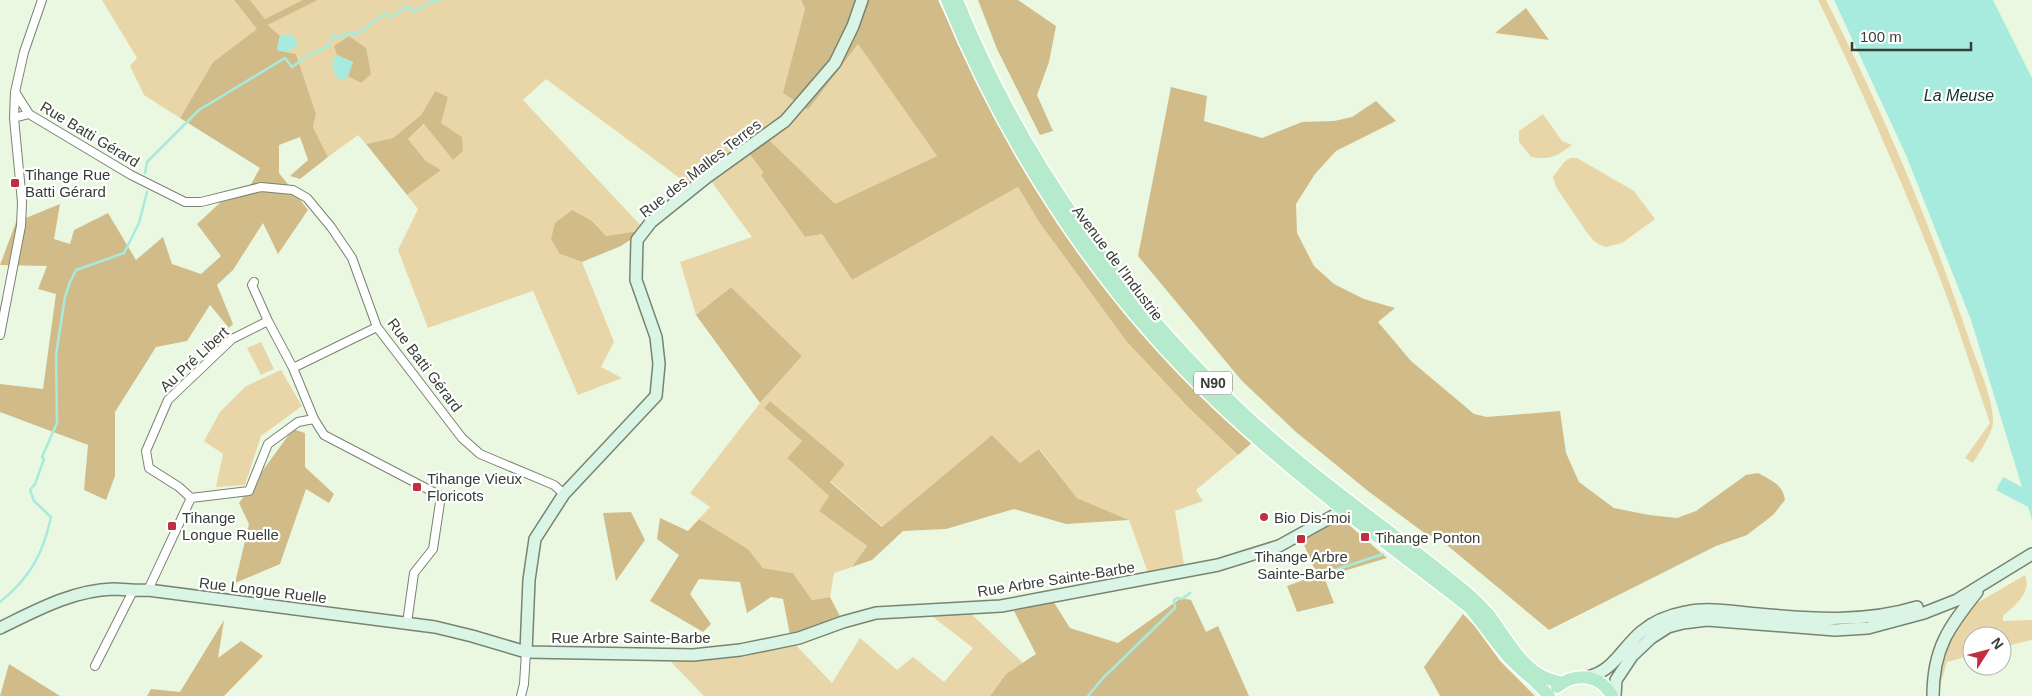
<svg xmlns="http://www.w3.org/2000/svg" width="2032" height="696" font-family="Helvetica,sans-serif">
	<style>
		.green { fill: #e9d6a8 }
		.forest { fill: #d1bc89 }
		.water { fill: #a6ebdd }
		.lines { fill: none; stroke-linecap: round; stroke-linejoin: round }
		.stream { stroke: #a6ebdd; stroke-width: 2.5 }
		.street-casing { stroke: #778471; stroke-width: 10 }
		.secondary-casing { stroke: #778471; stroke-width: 14 }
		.primary-casing { stroke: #fff; stroke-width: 15 }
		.street { stroke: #fff; stroke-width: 8 }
		.secondary { stroke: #daf5e6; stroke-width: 11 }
		.primary { stroke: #b5ebcc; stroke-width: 12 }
		.poi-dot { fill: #c02f40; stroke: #fff; stroke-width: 2 }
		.labels { text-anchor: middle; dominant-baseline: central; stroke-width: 4.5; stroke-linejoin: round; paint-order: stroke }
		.shield { fill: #fff; stroke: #747772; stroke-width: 1 }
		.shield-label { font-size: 14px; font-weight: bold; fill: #383d35 }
		.street-label { font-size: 15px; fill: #383d35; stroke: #fff }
		.poi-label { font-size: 15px; fill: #383d35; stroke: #fff; text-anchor: start }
		.water-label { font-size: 16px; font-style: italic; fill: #10322d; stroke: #fff }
	</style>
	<rect width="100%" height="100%" fill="#eaf8e2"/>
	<path class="green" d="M102 0H234L258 29 213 62 180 118 144 95 130 66 137 58Z
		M250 0H302L265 19Z
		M318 0H801L805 9 784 93 808 110 858 43 937 156 835 205 765 136 751 156 763 172 761 177 805 237 822 234 852 280 1018 187 1039 222 1127 342 1187 406 1238 455 1196 490 1203 501 1175 511 1184 565 1148 573 1129 520 1077 498 1040 449 1020 463 992 435 883 527 830 481 845 464 770 401 764 408 802 441 787 458 829 496 819 511 867 546 852 567 834 573 830 597 812 600 793 573 763 568 748 549 699 519 710 507 690 493 760 403 802 356 731 287 696 315 680 262 752 237 708 177 693 188 546 79 523 100 645 230 606 236 592 221 560 254 582 262 614 342 601 367 622 378 578 395 533 291 428 328 398 250 418 209 407 195 440 170 426 161 408 139 425 124 453 160 462 137 441 124 435 91 421 115 393 138 366 144 358 135 328 157 313 127 316 114 296 54 287 52 298 45 295 38 289 34 280 36 268 25Z
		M1818 0H1826C1882 109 1930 223 1969 339 1976 361 1994 400 1993 422 1993 433 1979 453 1973 463L1965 458 1990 423C1972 371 1956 319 1936 268 1900 177 1861 88 1818 0Z
		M1543 114 1562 141 1572 145C1555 157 1552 160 1531 157L1519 142V131Z
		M1570 158H1577L1634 191 1655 219 1622 243 1606 247 1600 245 1594 241 1585 230 1556 187 1553 177 1564 162Z
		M261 342 274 369 261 375 247 348Z
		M281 370 302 406 261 436 245 485 216 487 223 454 204 441 220 412 246 386Z
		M2025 575C2032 593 2015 605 2003 616V621L2032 620V640L2002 647V636H1972V655L1947 662 1939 690 1938 679 1943 658 1956 627 1970 607Z
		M965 608 1023 663 1006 674 990 696H704L672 663 670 655 791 640 832 683 860 638 897 670 913 657 944 682 973 648 924 610Z"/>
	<path class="forest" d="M234 0H250L265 19 302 0H318L268 25 280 36 277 50 296 54 316 114 313 127 328 157 300 179 290 176 308 160 300 137 279 145V173L308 210 278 254 263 223 233 270 217 285 233 324 229 328 210 305 187 341 156 347 115 412V476L106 500 84 490 88 445 0 412V384L43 389 56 294 38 289 47 266 0 265 16 222 60 204 54 239 70 244 74 230 108 213 136 260 163 237 172 264 201 274 221 256 197 224 222 201 245 195 260 168 180 118 213 62 257 29Z
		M801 0H938C998 130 1063 250 1162 356 1190 386 1222 414 1253 442L1238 455 1187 406 1127 342 1039 222 1018 187 852 280 822 234 805 237 761 176 763 172 751 156V146L765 136 835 204 937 156 858 44 808 110 783 93 805 9Z
		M978 0H1018L1056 26 1049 62 1037 95 1053 131 1040 135 997 49Z
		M1526 8 1549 40 1495 33Z
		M349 36 366 48 371 74 361 83 348 76 353 62 337 55 334 46Z
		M1171 87 1207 96 1204 121 1262 138 1302 122 1334 121 1352 117 1376 101 1396 121 1336 151 1315 174 1296 204 1297 233 1314 266 1334 284 1364 299 1395 308 1378 322 1411 361 1474 414 1487 417 1560 411 1566 453 1579 482 1614 508 1649 515 1677 518 1696 511 1746 475 1758 473C1770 480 1783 484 1785 500L1773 515 1747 535 1716 546 1549 630 1442 541 1423 532 1368 491 1296 432 1242 381 1138 256Z
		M435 91 448 97 441 123 462 137 463 151 453 160 424 124 408 139 426 161 441 170 407 195 366 144 393 138 421 115Z
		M572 210 592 221 606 236 645 230 621 246 582 262 560 254 551 239 555 223Z
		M731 287 802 356 760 403 696 315Z
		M770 401 845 464 830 482 882 527 992 435 1020 463 1039 449 1077 498 1129 520 1066 524 1014 509 946 529 903 531 872 560 852 567 867 546 819 511 829 496 787 458 802 441 764 408Z
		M293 429 305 433V467L334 494 329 503 306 489 280 564 235 583 249 524 239 503Z
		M631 512 645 540 616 581 603 513Z
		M660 518 688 531 699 519 748 549 763 568 793 573 812 600 830 597 843 622 791 640 783 599 771 597 747 613 740 582 699 579 690 594 711 624 703 632 650 601 679 555 657 539Z
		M1337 523 1349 525 1387 558 1324 577 1334 603 1297 612 1287 586 1317 575 1302 540 1322 527Z
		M1181 598 1191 600 1206 632 1218 626 1249 696H990L1006 674 1036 654 1014 611 1053 601 1070 628 1118 643Z
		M1463 614 1476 627 1500 661 1535 696H1440L1424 667Z
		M224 620 218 658 241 641 263 656 224 696H147L151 689 180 692Z
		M9 664 60 696H0Z"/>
	<path class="water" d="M1834 0H1993L2032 78V520L2028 507 1996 490 2003 477 2022 487 1971 320 1906 155Z
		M289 34 295 38 298 45 287 52 277 50 280 36Z
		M337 55 353 62 348 76 342 81C333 76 332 68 333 59Z"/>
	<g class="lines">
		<path class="stream" d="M145 173 147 162 199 110 285 58 292 67 309 55 328 46 334 35 343 38 347 32 357 34 384 14 391 17 408 6 414 12 430 2 438 0
			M1321 572 1332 571 1383 554
			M0 602C30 578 43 554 51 517L34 501 30 490 35 484 44 459 42 457 57 423 56 355 65 297 70 282 76 270 124 253 139 223 147 192
			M1088 696 1103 678 1175 608 1174 600 1177 598 1182 599 1190 593"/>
		<g class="street-casing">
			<path id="street" d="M15 92 29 114
				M14 118 29 114 131 175 185 202H201L261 187 293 190 307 198 331 227 352 258 377 327 462 438 480 454 554 485 564 494
				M254 282 252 285 268 321
				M0 335 21 226 22 202 14 118 15 92 24 52 42 0
				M293 368 377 327
				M191 498 179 487 149 468 146 451 168 400 232 339 268 321 293 368 314 419 324 435 441 496 433 549 414 573 407 623
				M191 498 249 491 268 444 298 422 314 419
				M148 590 191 498
				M95 666 133 591
				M521 696 524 684 526 652"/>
		</g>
		<g class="secondary-casing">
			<path id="secondary" d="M0 628C35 611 73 590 113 589 125 589 136 591 148 590L435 627 472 636 526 652 693 655 740 650 799 638 843 622 876 613 1001 606 1218 565 1279 546 1344 510 1350 509
				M526 652 529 580 535 539 564 494 656 396 659 364 656 337 636 280 637 240 651 222 707 177 785 121 835 63 853 26 862 0
				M1587 677C1613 672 1622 648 1641 632 1654 621 1670 615 1686 612 1709 607 1735 612 1758 614 1812 619 1865 623 1917 607
				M1615 696 1616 680 1632 656 1651 638 1668 627 1683 623 1707 620 1835 630 1868 628 1924 613 1957 600 2032 554
				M1933 696C1933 648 1949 627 1977 592"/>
		</g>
		<g class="primary-casing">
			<path id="primary" d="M947 0C1008 150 1100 292 1219 404 1297 478 1384 541 1469 607 1482 622 1492 638 1505 653 1518 669 1536 680 1549 696
				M957 0C1019 155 1119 296 1241 411 1310 476 1389 529 1462 589 1472 597 1481 606 1489 615 1505 636 1520 666 1544 677 1550 680 1556 681 1562 683
				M1557 687C1575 672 1600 674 1612 696"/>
		</g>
		<use href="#street" class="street"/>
		<use href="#secondary" class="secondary"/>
		<use href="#primary" class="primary"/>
	</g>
	<g class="poi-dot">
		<rect x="10" y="178" width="10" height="10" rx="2.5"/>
		<rect x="412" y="482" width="10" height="10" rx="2.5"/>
		<circle cx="1264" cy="517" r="5"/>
		<rect x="167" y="521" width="10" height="10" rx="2.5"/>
		<rect x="1360" y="532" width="10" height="10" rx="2.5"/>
		<rect x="1296" y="534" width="10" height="10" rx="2.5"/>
	</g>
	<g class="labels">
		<rect class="shield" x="1194" y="371.5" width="38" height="23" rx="4"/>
		<g class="shield-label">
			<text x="1213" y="383">N90</text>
		</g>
		<g class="street-label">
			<text transform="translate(90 134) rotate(31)">Rue Batti Gérard</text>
			<text transform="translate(700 168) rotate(-38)">Rue des Malles Terres</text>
			<text transform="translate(1118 263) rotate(53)">Avenue de l'Industrie</text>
			<text transform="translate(194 359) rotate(-43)">Au Pré Libert</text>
			<text transform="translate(425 365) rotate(53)">Rue Batti Gérard</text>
			<text transform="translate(1056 579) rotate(-9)">Rue Arbre Sainte-Barbe</text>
			<text transform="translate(263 590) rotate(7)">Rue Longue Ruelle</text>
			<text x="631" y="637">Rue Arbre Sainte-Barbe</text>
		</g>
		<g class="poi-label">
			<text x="25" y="174">Tihange Rue<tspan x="25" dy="17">Batti Gérard</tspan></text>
			<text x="427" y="478">Tihange Vieux<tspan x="427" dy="17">Floricots</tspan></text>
			<text x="182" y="517">Tihange<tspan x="182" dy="17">Longue Ruelle</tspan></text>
			<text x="1274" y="517">Bio Dis-moi</text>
			<text x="1375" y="537">Tihange Ponton</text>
			<text x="1301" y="556" text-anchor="middle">Tihange Arbre<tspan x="1301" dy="17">Sainte-Barbe</tspan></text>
		</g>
		<g class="water-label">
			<text x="1959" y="95">La Meuse</text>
		</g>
	</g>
	<g transform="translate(1987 651) rotate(54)"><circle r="24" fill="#ffffff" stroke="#afb1ae"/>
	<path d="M0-4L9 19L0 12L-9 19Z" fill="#c02f40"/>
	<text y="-8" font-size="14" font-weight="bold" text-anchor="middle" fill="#383d35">N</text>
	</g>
	<path d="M1852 42v8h119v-8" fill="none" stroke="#383d35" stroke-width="2.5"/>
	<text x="1860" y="42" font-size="15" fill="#383d35" stroke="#ffffff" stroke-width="4" paint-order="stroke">100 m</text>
</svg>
